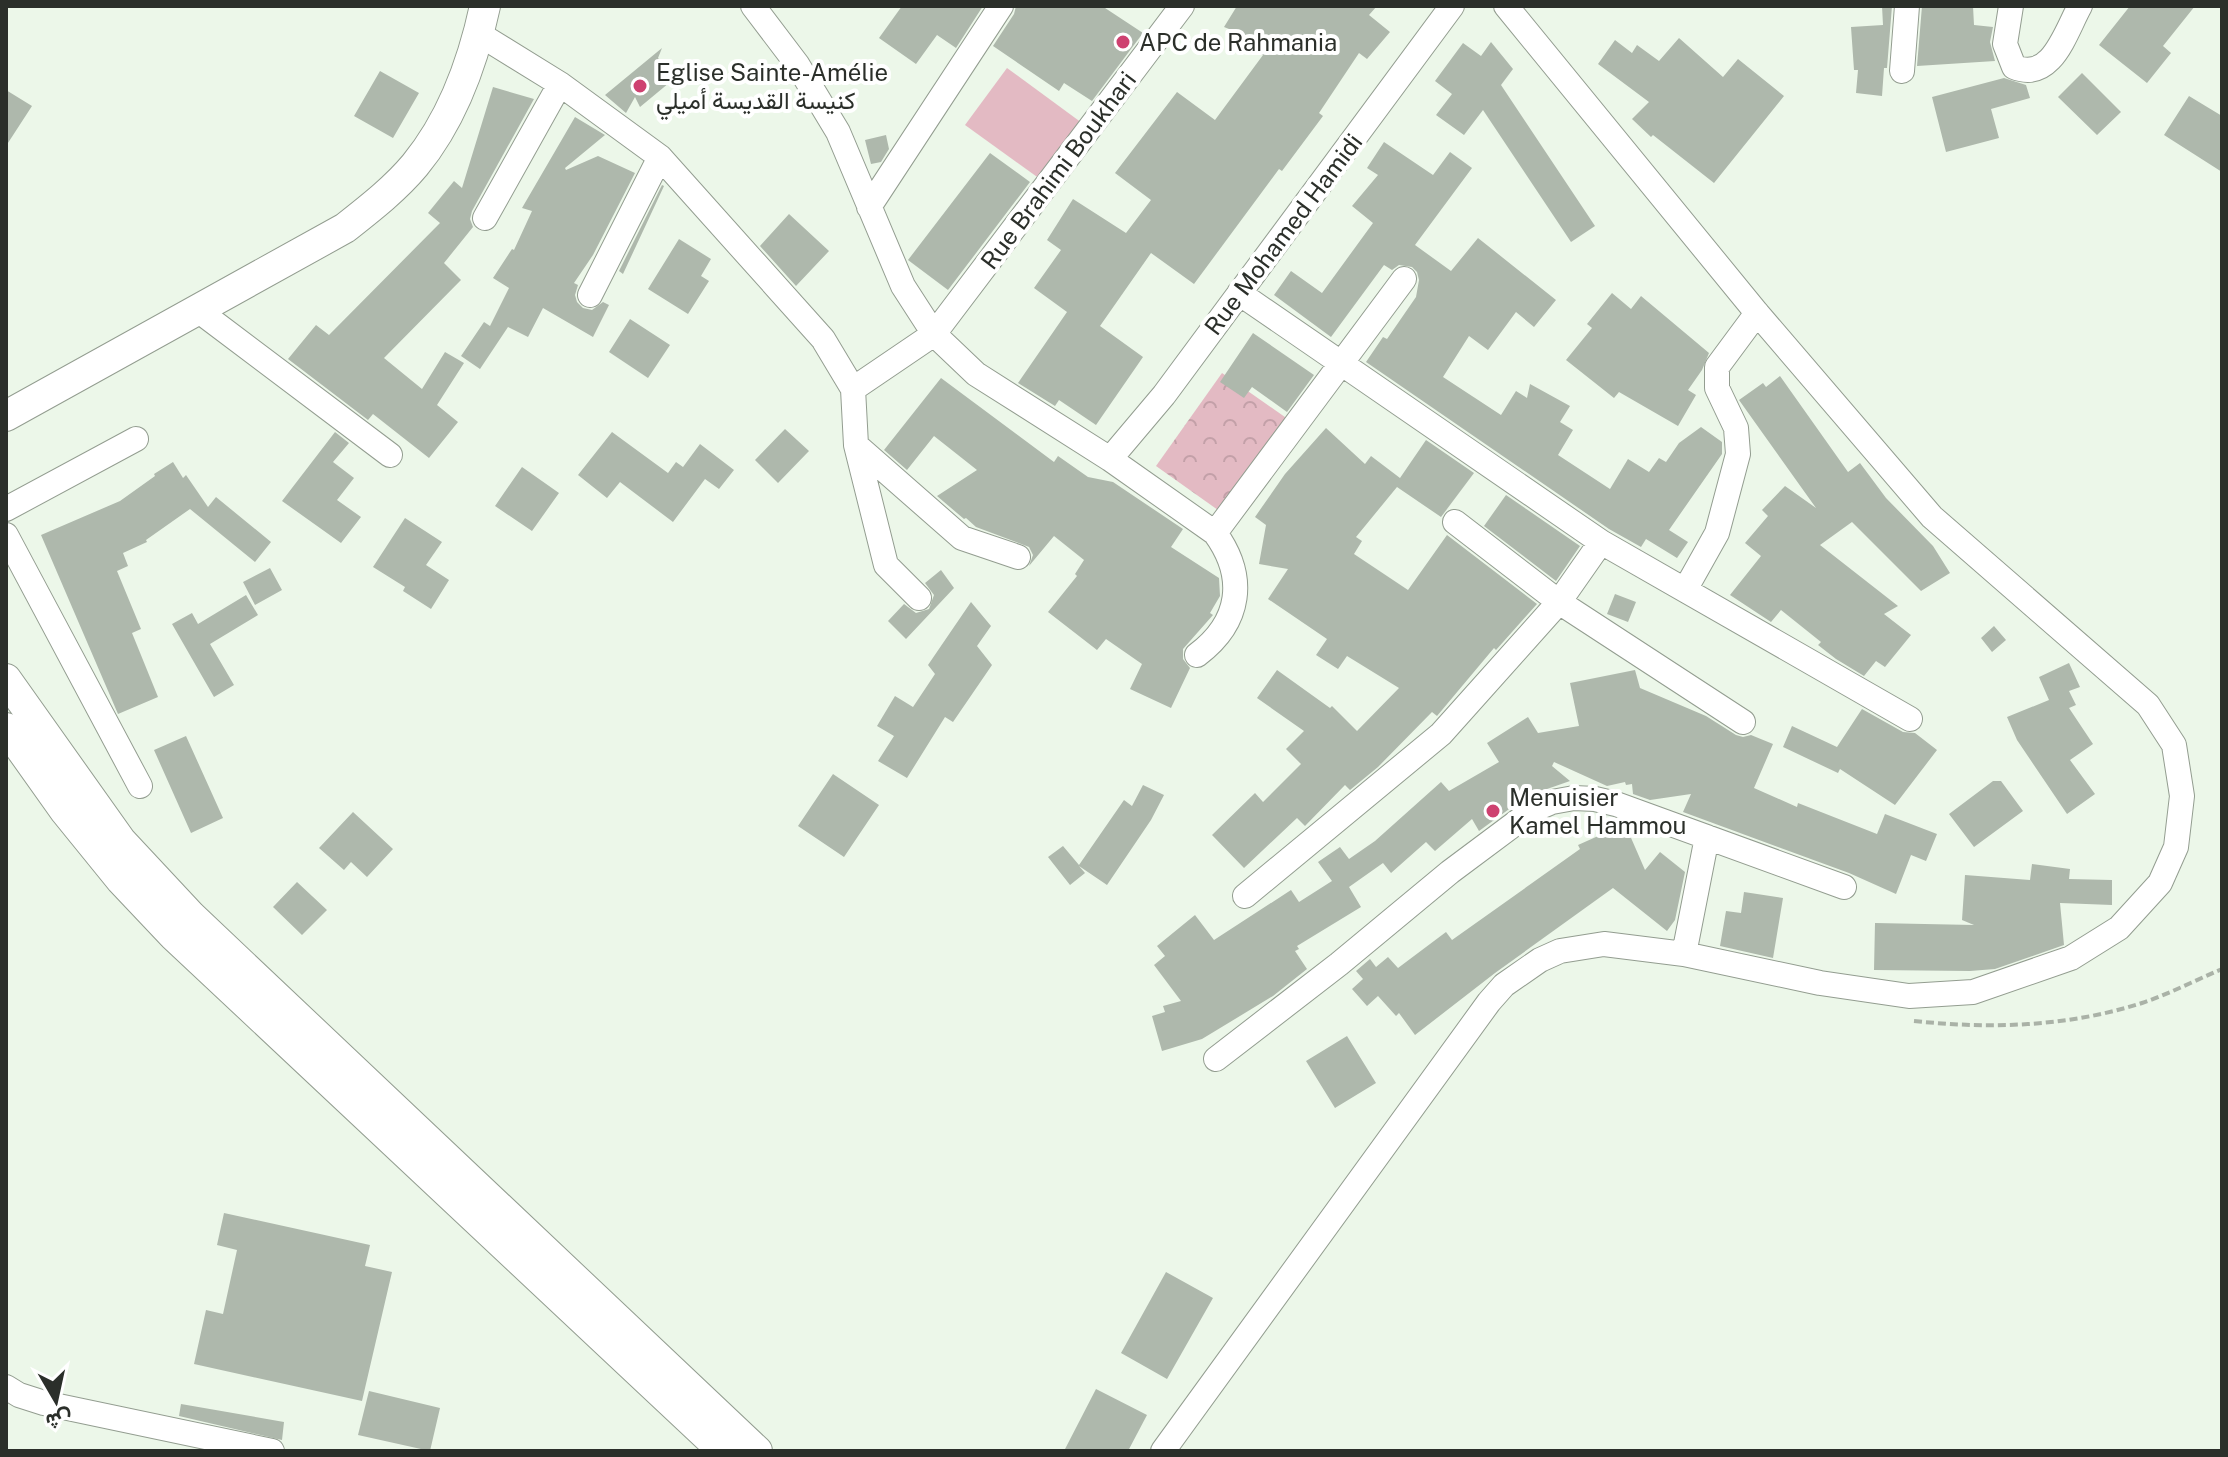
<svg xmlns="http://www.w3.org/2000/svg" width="2228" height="1457" font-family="'Public Sans',Vazirmatn,sans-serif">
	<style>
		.park { fill: url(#park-crowns) }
		.garden { fill: #e3bac3 }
		.building { fill: #aeb8ac }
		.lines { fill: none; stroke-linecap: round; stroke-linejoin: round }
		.minor-casing { stroke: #939d90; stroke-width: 26 }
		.major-casing { stroke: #939d90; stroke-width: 32 }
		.path { stroke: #aab2a7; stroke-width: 4; stroke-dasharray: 8 4; stroke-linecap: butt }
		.minor { stroke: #fff; stroke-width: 24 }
		.major { stroke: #fff; stroke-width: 30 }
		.poi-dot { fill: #ce4170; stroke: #fff; stroke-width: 3 }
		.labels { text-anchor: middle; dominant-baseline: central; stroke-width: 8; stroke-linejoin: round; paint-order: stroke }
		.poi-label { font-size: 24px; fill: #2b2f2a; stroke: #fff; text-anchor: start }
		.street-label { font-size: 24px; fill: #2b2f2a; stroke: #fff }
	</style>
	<defs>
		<pattern id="park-crowns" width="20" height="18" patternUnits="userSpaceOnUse" patternTransform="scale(2)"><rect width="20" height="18" fill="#e3bac3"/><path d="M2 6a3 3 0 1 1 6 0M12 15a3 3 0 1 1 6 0" fill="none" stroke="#c3a0a8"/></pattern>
	</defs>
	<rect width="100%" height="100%" fill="#ecf7e9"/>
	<path class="park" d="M1222 373 1292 422 1225 515 1156 466Z"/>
	<path class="garden" d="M1007 68 1082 123 1040 179 965 125Z"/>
	<path class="building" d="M902 6H983L956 48 937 35 916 64 879 38Z
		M1016 6H1102L1143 33 1092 101 1064 83 1059 91 993 46 1014 14Z
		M1237 6H1377L1369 15 1390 32 1367 59 1359 53 1319 113 1323 116 1282 171 1279 169 1194 284 1151 253 1100 326 1143 357 1096 425 1059 400 1055 406 1018 383 1067 312 1034 288 1061 250 1047 240 1073 199 1126 233 1151 200 1115 173 1177 92 1215 120 1263 55 1235 44 1239 33 1224 27Z
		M1882 6H1892L1887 68H1884L1882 96 1856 93 1858 70H1854L1851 27 1883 25Z
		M1922 6H1973L1974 25 1993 27 1990 42 1995 61 1917 66Z
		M2130 6H2195L2163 46 2171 53 2147 83 2099 45Z
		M1679 38 1723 77 1738 59 1784 96 1714 183 1653 135 1651 137 1632 119 1649 102 1598 64 1615 40 1632 53 1637 45 1659 61Z
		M1491 42 1513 69 1501 85 1595 226 1571 242 1483 110 1464 135 1436 115 1452 94 1435 81 1463 43 1481 56Z
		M662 48 658 58 675 78 640 107 635 97 626 113 605 95Z
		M380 71 419 93 393 138 354 116Z
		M2082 73 2121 112 2097 135 2058 97Z
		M2004 78 2026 85 2030 98 1991 109 1999 138 1946 152 1932 97Z
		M493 87 534 99 472 211 470 219 473 227 444 263 461 280 384 358 422 389 445 352 464 363 437 405 458 422 429 458 373 414 368 420 288 359 316 325 329 335 440 223 428 213 454 181 462 188Z
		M6 90 32 106 6 146Z
		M2189 96 2222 116V172L2164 135Z
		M575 117 605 135 565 168 566 170 598 156 635 173 593 255 574 283 578 285 575 295 577 302 583 308 592 310 603 302 609 305 593 337 543 308 528 337 508 327 480 369 461 356 484 322 490 326 509 288 493 278 512 249 514 250 532 211 522 208Z
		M886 135 889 149 881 162 871 164 865 140Z
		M1384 142 1433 175 1450 152 1472 168 1415 245 1451 271 1478 238 1556 300 1534 327 1516 312 1488 350 1469 336 1443 377 1501 415 1516 391 1527 398 1530 384 1570 406 1560 422 1573 430 1558 455 1610 489 1628 459 1649 472 1659 458 1666 462 1679 443 1701 427 1722 442V454L1669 530 1688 542 1677 558 1646 539 1641 547 1609 529 1366 362 1383 337 1387 339 1416 297 1419 280 1417 272 1412 267 1399 265 1392 270 1384 265 1331 337 1274 295 1291 271 1322 293 1373 223 1352 206 1378 175 1367 168Z
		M990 153 1030 182 948 290 908 260Z
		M662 185 664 186 623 274 619 271Z
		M789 214 829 251 796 286 760 246Z
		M679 239 711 259 701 276 709 281 688 314 648 289Z
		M1612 293 1631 309 1641 296 1709 353 1702 370 1688 390 1696 395 1678 426 1619 392 1614 398 1566 360 1592 328 1587 324Z
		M630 319 670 345 648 378 609 352Z
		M1253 333 1314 375 1287 412 1252 387 1244 398 1220 382Z
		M1780 376 1848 472 1860 463 1886 498 1933 546 1950 573 1921 591 1852 522 1820 545 1898 606 1884 614 1911 635 1885 667 1876 661 1864 676 1836 659 1818 645 1821 642 1781 610 1771 622 1730 595 1761 556 1745 543 1768 516 1762 510 1785 486 1816 508 1739 400 1763 383 1766 387Z
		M941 378 1054 462 1058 456 1088 477 1113 482 1183 529 1171 547 1219 578 1220 596 1210 613 1213 615 1183 649V659L1190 668 1171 708 1130 689 1142 664 1106 639 1097 650 1048 612 1077 576 1075 574 1084 560 1054 536 1029 566 1033 555 1029 547 976 527 966 518 964 519 937 496 977 470 934 436 907 470 884 450Z
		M1326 428 1365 464 1371 456 1400 478 1426 440 1474 473 1441 517 1397 487 1356 537 1362 541 1354 554 1408 590 1447 535 1537 604 1496 650 1494 648 1437 716 1432 712 1378 767 1350 790 1345 785 1305 826 1297 818 1244 868 1212 835 1255 793 1263 802 1301 764 1286 749 1304 731 1257 698 1277 670 1330 708 1332 706 1357 731 1399 688 1347 656 1338 669 1316 655 1327 639 1268 599 1288 569 1259 564 1266 525 1255 517 1285 474Z
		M785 429 809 451 778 483 755 460Z
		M335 432 349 443 333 462 354 478 337 500 361 517 341 543 282 501Z
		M612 432 668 473 676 462 683 467 700 444 734 470 719 489 705 479 673 522 620 482 607 498 578 475Z
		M173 462 183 478 186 475 208 507 216 497 271 542 255 562 190 509 146 540 147 542 123 553 128 566 117 571 141 629 132 633 158 697 118 714 41 535 120 501 155 476 154 474Z
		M522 467 559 493 532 531 495 506Z
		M1506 495 1580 546 1556 581 1484 526Z
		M405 518 442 542 426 565 449 580 431 609 403 591 405 587 373 567Z
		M270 568 282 590 255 605 243 582Z
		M941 570 954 588 906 639 888 621 904 604 916 613 929 609 934 595 925 583Z
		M1615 594 1636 602 1628 622 1607 614Z
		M246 595 258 615 210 644 234 685 214 697 172 624 192 613 198 624Z
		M971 602 991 626 977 646 992 665 953 722 945 717 907 778 878 761 894 736 877 726 895 696 913 707 935 674 928 665Z
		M1994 626 2006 640 1992 652 1981 638Z
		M2069 663 2080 687 2069 691 2076 705 2069 708 2093 744 2070 760 2095 794 2067 814 2017 740 2007 717 2049 700 2039 677Z
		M1635 670 1640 688 1706 716 1736 735 1743 737 1751 735 1773 744 1754 788 1797 807 1798 803 1877 834 1885 814 1937 834 1926 861 1911 855 1896 894 1849 873 1683 812 1691 794 1650 800 1633 794 1632 784 1626 785 1625 782 1607 786 1554 762 1552 766 1570 781 1527 796 1479 831 1472 819 1435 851 1426 842 1391 873 1383 863 1349 887 1361 907 1297 946 1299 949 1295 951 1307 969 1273 996 1202 1039 1162 1051 1152 1016 1165 1012 1163 1006 1181 1001 1154 965 1165 956 1157 946 1195 915 1214 940 1291 890 1299 902 1332 881 1318 862 1340 847 1349 859 1375 841 1441 782 1449 791 1499 762 1487 743 1528 717 1538 733 1579 726 1570 683Z
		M1862 709 1903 732 1915 733 1937 750 1895 805 1840 769 1838 773 1783 747 1792 726 1837 747Z
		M186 736 223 818 191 833 154 750Z
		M833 774 879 805 844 857 798 826Z
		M1993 781H2001L2023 811 1974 847 1949 814Z
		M1143 785 1164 795 1151 820 1107 885 1079 866 1085 873 1070 885 1048 857 1063 846 1079 865 1124 800 1132 806Z
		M353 812 393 849 367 877 351 862 344 870 319 848Z
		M1625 824 1645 870 1660 852 1685 872 1675 920 1667 931 1613 888 1495 973 1415 1035 1399 1013 1396 1016 1378 996 1367 1006 1352 989 1363 979 1356 971 1370 959 1376 967 1388 957 1398 968 1446 932 1452 940 1580 849 1578 845Z
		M2032 864 2070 869 2069 879 2112 880V905L2060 903 2064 945 1995 969 1970 971 1874 970 1875 923 1974 925 1962 920 1965 875 2030 880Z
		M297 882 327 910 302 935 273 907Z
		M1744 892 1783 898 1773 958 1720 946 1726 911 1741 913Z
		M1347 1036 1376 1083 1335 1108 1306 1061Z
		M224 1213 370 1245 365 1266 392 1272 362 1401 194 1364 206 1310 223 1314 237 1250 217 1245Z
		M1166 1272 1213 1298 1167 1379 1121 1353Z
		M1096 1389 1147 1415 1128 1451H1064Z
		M369 1391 440 1408 430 1451 358 1435Z
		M181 1404 284 1422 282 1440 179 1416Z"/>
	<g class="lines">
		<g class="minor-casing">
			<path id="minor" d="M753 6 797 64 838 132 903 286 934 334 976 374 1110 459 1215 533C1247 577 1241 622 1197 655
				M2011 6 2005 44 2014 67C2052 82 2065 33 2080 6
				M479 34 560 84 660 157 823 339 853 389 856 445 962 538 1018 557
				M1902 71 1907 6
				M869 207 1001 6
				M485 218 560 84
				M1239 293 1601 542 1910 719
				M590 295 660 157
				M199 311 390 455
				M853 389 934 334 1182 6
				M856 445 886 565 919 598
				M1110 459 1164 395 1452 6
				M6 509 136 439
				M1455 522 1559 602 1743 722
				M1215 533 1404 279
				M6 535 140 786
				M1685 590 1717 533 1738 454 1736 428 1717 388V367L1757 313
				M1245 896 1441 734 1559 602 1601 542
				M1684 954 1707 837
				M1216 1059 1339 964 1450 872 1533 810 1552 802 1574 798 1595 799 1616 804 1844 887
				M6 1387 19 1395 44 1403 272 1451
				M1163 1451 1489 1002 1504 985 1540 960 1560 951 1604 944 1684 954 1820 983 1909 996 1973 992 2071 958 2119 928 2160 883 2176 847 2182 796 2174 745 2148 705 1932 517 1757 313 1506 6"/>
		</g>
		<g class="major-casing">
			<path id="major" d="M6 416 345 228C369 209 395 189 415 165 452 120 473 62 485 6
				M6 679 121 841 191 916 757 1451
				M6 728 65 811 121 880 173 935 723 1451"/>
		</g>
		<path class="path" d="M1914 1021C1991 1029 2067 1027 2142 1003 2169 994 2196 980 2222 969"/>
		<use href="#minor" class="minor"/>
		<use href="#major" class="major"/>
	</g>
	<g class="poi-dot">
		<circle cx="1123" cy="42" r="8"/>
		<circle cx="640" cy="86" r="8"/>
		<circle cx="1493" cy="811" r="8"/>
	</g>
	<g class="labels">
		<g class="poi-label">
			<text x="1139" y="42">APC de Rahmania</text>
			<text x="656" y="72">Eglise Sainte-Amélie<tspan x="656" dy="28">كنيسة القديسة أميلي</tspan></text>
			<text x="1509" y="797">Menuisier<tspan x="1509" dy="28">Kamel Hammou</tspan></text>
		</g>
		<g class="street-label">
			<text transform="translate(1058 170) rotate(-53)">Rue Brahimi Boukhari</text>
			<text transform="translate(1283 234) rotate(-53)">Rue Mohamed Hamidi</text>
		</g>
	</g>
	<rect width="2228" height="1457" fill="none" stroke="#2b2f2a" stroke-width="16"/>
	<g transform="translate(56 1401) rotate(171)" stroke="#ffffff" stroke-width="6" paint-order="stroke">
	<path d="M0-6L14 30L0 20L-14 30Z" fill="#2b2f2a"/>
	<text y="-12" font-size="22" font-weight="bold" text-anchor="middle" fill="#2b2f2a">ش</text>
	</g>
</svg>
